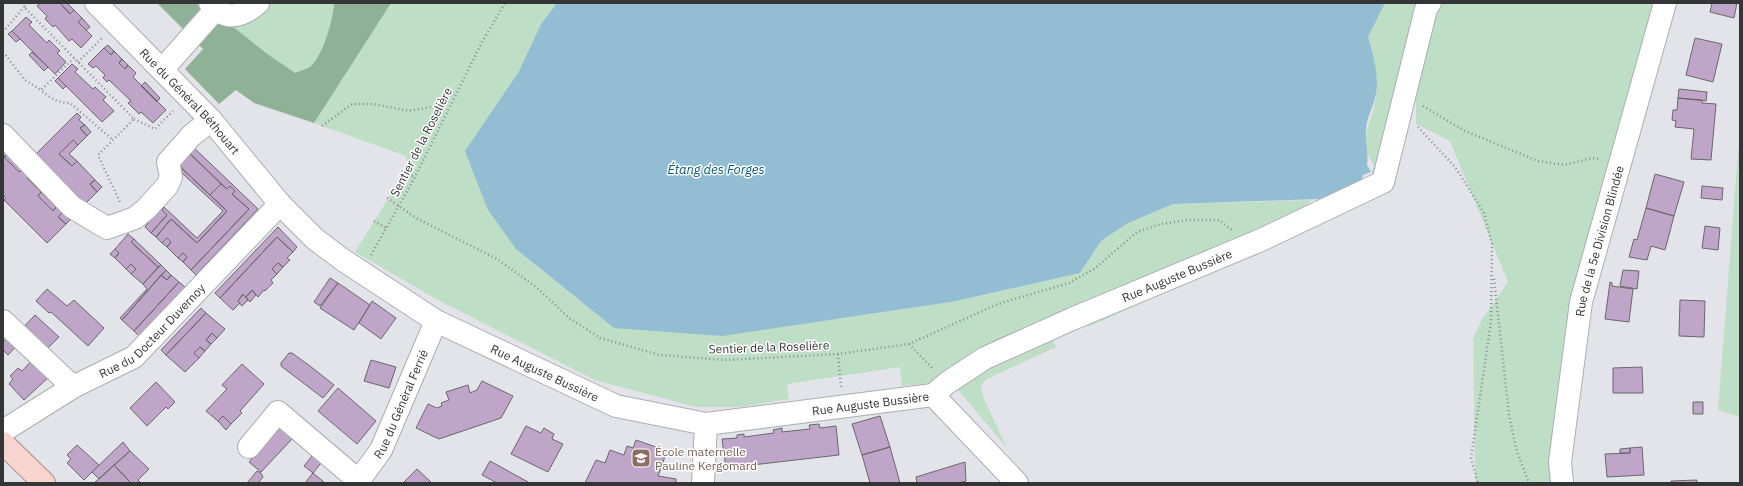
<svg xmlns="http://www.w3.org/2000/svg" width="1743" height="486" font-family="'IBM Plex Sans',sans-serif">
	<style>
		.green { fill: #bfdec6 }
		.forest { fill: #8fb297 }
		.water { fill: #93bdd3 }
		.building { fill: #bfa6c8; stroke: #6b676c }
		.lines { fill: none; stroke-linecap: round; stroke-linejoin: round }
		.minor-casing { stroke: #abadb2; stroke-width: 24 }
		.major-casing { stroke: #b18a84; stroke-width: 24 }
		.path { stroke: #8b8c90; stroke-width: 2.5; stroke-dasharray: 1 3; stroke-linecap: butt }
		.minor { stroke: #fff; stroke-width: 22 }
		.major { stroke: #f8d4ce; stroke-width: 22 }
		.labels { text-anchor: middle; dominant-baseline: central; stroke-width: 3; stroke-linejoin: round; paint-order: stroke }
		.street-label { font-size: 12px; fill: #343537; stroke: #fff }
		.education-label { font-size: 12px; fill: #785e54; stroke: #fff; text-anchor: start }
		.water-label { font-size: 13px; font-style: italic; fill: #095977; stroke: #fff }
	</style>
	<rect width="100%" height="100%" fill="#e2e4e9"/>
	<path class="green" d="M162 3H557L541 24 518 73 516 249 614 328 839 319 951 302 1080 273 1101 241 1128 223 1173 204 1311 200 1284 239 1088 327 1086 322 1052 338 1056 347 987 379 981 385 983 397 1007 448 943 372 931 383 902 386 900 367 787 384 789 399 738 407H696L595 380 436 299 355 252 408 167 406 156 314 123 332 94Z
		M1385 3H1417L1383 163 1370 180 1374 165C1355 138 1374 121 1376 95 1377 73 1375 58 1368 37Z
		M1442 3H1657L1578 292 1558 483H1477L1475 477 1473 339 1481 321 1508 282 1450 141 1416 124V86L1432 28Z
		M1740 127V417L1718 410Z"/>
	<path class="forest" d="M157 3H195L236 29 266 53 295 73C300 71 306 69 310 67 322 58 334 18 334 3H391L314 123 254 103 236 90 219 104 185 69 203 49Z"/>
	<path class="water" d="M557 3H1385L1368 37C1374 56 1380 79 1375 98 1372 109 1366 120 1366 131 1365 143 1369 154 1367 165L1371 172 1363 175 1361 182 1319 199 1173 204 1128 223 1101 241 1080 273 951 302 722 336 614 328 516 249 488 210 465 151 518 73 541 24Z"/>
	<path class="building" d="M41 3H60L70 14 74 10 82 18 78 22 92 36 81 48 72 39 69 41 55 25 53 27 45 19 47 16 37 6Z
		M60 3H67L74 10 70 14Z
		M1712 3H1737L1734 18 1710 12Z
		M26 17 32 22 29 25 47 43 49 40 60 51 57 53 66 62 55 74 12 31Z
		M82 18 90 27 86 30 78 22Z
		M12 31 20 39 16 42 8 34Z
		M1695 38 1722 44 1713 82 1686 75Z
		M108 45 114 51 111 55 104 48Z
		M104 48 111 55 114 51 122 59 119 63 125 69 128 65 136 73 133 77 166 110 153 123 141 112 139 114 128 103 131 101 109 80 107 82 103 78 105 75 96 66 93 68 88 64Z
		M32 52 48 67 44 71 29 55Z
		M122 59 128 65 125 69 119 63Z
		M72 64 78 69 75 72 93 89 95 87 106 97 103 100 114 111 102 122 58 78Z
		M58 78 66 86 63 89 55 81Z
		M145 82 160 98 157 102 141 86Z
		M1679 89 1707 92 1706 101 1678 98Z
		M1678 98 1702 100V103L1716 104 1711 160 1691 159 1694 129 1675 127 1676 121 1672 120 1673 110H1677Z
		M77 113 81 117 79 120 85 125 80 128 87 136 78 145 73 140 59 154 72 166 77 161 95 180 90 184 97 192 83 206 34 156Z
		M85 125 91 132 87 136 80 128Z
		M73 140 78 145 69 154 77 161 72 166 59 154Z
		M189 143 258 209 196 275 191 270 249 209 232 194 235 191 230 186 227 189 184 148Z
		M184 148 221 184 210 195 173 160Z
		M3 149 8 154 4 157 19 172 23 169 29 176 27 178 41 192 38 196 53 211 56 207 62 213 58 217 66 224 47 243 4 200 6 198 3 195Z
		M8 154 23 169 19 172 4 157Z
		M173 160 227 211 197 243 171 219 156 237 151 233 167 215 162 210 164 207 197 238 223 211 171 163Z
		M1655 174 1684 182 1674 216 1646 208Z
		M95 180 102 187 97 192 90 184Z
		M221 184 227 189 230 186 235 191 232 194 249 209 191 270 183 262 187 257 183 253 178 258 167 247 171 242 167 238 162 243 156 237 171 219 197 243 227 211 210 195Z
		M1702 186 1723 188 1722 200 1701 198Z
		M41 192 56 207 53 211 38 196Z
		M158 202 164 207 162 210 167 215 151 233 145 227 149 222 144 217Z
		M1646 208 1674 216 1665 250 1651 246 1647 260 1629 257 1634 239 1637 240Z
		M62 213 70 220 66 224 58 217Z
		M1705 226 1720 228 1718 250 1702 248Z
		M278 227 297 247 293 252 277 237 220 298 215 293Z
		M128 234 134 239 131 242 158 267 143 284 131 274 136 269 131 264 126 269 115 258 119 253 115 249Z
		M277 237 293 252 287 258 290 260 283 267 278 263 272 269 277 274 271 280 273 283 265 291 264 290 258 297 252 290 246 297 243 294 238 301 240 303 233 310 220 298Z
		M167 238 171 242 167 247 162 243Z
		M134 239 161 265 158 267 131 242Z
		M115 249 119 253 115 258 110 254Z
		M183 253 187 257 183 262 178 258Z
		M278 263 283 267 277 274 272 269Z
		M131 264 136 269 131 274 126 269Z
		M161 265 166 270 122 320 120 318 147 289 143 284Z
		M166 270 171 275 167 280 161 275Z
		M1623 270 1639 271 1637 289 1620 286Z
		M161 275 167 280 171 275 179 282 134 331 122 320Z
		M330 278 338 283 320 306 314 302Z
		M179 282 185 287 139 336 134 331Z
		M1610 282 1612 283V286L1633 289 1629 322 1605 319Z
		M338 283 370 305 354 330 320 308Z
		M47 289 67 306 74 300 104 328 88 346 51 312 49 313 36 301Z
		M252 290 256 295 250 302 246 297Z
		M243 294 248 300 242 306 238 301Z
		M1680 300 1705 301 1704 337 1679 336Z
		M372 301 396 318 381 339 359 323Z
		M201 308 206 313 166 355 161 350Z
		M206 313 225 329 217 338 212 333 206 340 211 344 205 351 200 347 194 353 199 358 185 372 166 355Z
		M35 315 59 337 44 352 21 330Z
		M212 333 217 338 211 344 206 340Z
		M10 335 19 343 8 355 3 350V342Z
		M200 347 205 351 199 358 194 353Z
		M289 353H292L310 366 334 385 323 398 281 366V363Z
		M34 358 51 375 24 400 9 384 13 379 10 376 18 368 22 371Z
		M371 360 396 367 389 388 364 381Z
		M242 364 264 384 240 411 242 413 231 424 223 416 218 421 206 411 227 389 222 385Z
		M1642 367 1643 393H1613V368Z
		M482 381 513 396 501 418 439 439 416 428 428 404 437 408 442 406 441 403 449 400 446 392 468 385 470 393 477 390Z
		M156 382 175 402 168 409 166 407 147 426 130 408Z
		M338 388 376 421 357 444 318 411Z
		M1693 402H1703V414H1693Z
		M223 416 231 424 226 430 218 421Z
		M880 416 890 447 862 455 852 424Z
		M819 424 820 428 836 426 839 455 726 468 722 439 737 438V435L744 434V437L774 433 773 430 782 428V432L810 429 809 425Z
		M526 426 541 433 544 428 554 434 552 439 563 444 548 472 511 454Z
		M280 428 293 438 261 472 249 462Z
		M636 440 667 451 658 476 676 479V483H585L596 460 605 463 610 450 624 455 627 446 633 448Z
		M123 442 130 451 99 479 92 472Z
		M77 445 99 465 84 480 67 463 71 459 67 455Z
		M890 447 900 483H870L862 455Z
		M1642 447 1644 475 1607 477 1605 454 1630 453V448Z
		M1630 448V453H1620V449Z
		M130 451 149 469 138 480 141 483H131L114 465Z
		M312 456 321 463 313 473 304 466Z
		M490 461 528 482V483H497L482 475Z
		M965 462 966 481 958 483H917L916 477Z
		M114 465 130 482 129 483H94Z
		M417 469 432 483H403Z
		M257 471 261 473 263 477 258 483H247Z
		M313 473 325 483H305Z
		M1697 480V483H1671V481Z"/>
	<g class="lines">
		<g class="minor-casing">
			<g id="minor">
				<path id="s1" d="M96 3 211 120 280 204 315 239 343 260 436 321 616 406 706 424 933 395 947 383 985 358 1072 319 1261 240 1383 182 1426 9 1430 3"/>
				<path d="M210 3C225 22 242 17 258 3"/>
				<path d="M162 70 215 10"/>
				<path d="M3 135 72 207 107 228 135 218 146 209 167 186 171 177 168 162 192 135 211 120"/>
				<path d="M3 321 73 387"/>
				<path d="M933 395 1017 483"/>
				<path id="s2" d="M3 431 73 387 134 357 280 204"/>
				<path d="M249 447 278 412 359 481"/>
				<path id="s3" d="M357 483 381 450 436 321"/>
				<path d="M703 483 706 424"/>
				<path id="s4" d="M1562 483 1560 462 1581 302 1665 3"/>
			</g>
		</g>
		<g class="major-casing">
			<path id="major" d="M3 443 44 483"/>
		</g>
		<path class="path" d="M28 3 24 7 134 119 98 155 120 202
			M3 32 24 7
			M3 52 25 80 41 90
			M74 58 41 90C50 98 58 103 70 103L113 140
			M78 62 102 38
			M1423 106 1465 131 1538 161 1565 165 1592 158 1600 159
			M134 119 155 129 173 111
			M322 126 352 104H373L409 111 430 107 452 98
			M1418 127 1455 167 1471 192 1484 213 1492 244 1491 322 1471 458 1478 483
			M404 173 415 177
			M387 198 416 218 497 259 536 287 568 317 600 338 660 355 725 360 838 354 909 344 998 304 1069 283 1094 269 1137 232 1161 224 1188 220H1219L1232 230
			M374 221 386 228
			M371 255 415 177 482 42 505 3
			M1494 279 1509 415 1517 452 1529 483
			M909 344 932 368
			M838 354 841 387"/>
		<use href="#minor" class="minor"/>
		<use href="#major" class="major"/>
	</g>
	<defs>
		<g id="school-square" transform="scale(1)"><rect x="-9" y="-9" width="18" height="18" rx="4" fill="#8d6e63" stroke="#fff"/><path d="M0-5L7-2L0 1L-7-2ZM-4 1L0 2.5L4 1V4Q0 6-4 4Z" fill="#fff"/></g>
	</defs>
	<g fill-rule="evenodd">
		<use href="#school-square" x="641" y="458"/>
	</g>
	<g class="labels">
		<g class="street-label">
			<text stroke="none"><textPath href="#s1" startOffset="136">Rue du Général Béthouart</textPath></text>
			<text transform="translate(421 142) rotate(-63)">Sentier de la Roselière</text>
			<text stroke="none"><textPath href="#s4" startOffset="246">Rue de la 5e Division Blindée</textPath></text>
			<text stroke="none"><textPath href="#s1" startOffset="1261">Rue Auguste Bussière</textPath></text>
			<text stroke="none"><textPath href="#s2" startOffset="181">Rue du Docteur Duvernoy</textPath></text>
			<text transform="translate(769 347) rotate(-2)">Sentier de la Roselière</text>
			<text stroke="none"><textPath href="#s1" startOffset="589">Rue Auguste Bussière</textPath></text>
			<text stroke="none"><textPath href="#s3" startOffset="91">Rue du Général Ferrié</textPath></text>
			<text stroke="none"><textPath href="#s1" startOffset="925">Rue Auguste Bussière</textPath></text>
		</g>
		<g class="education-label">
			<text x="655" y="451">École maternelle<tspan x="655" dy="14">Pauline Kergomard</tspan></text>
		</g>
		<g class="water-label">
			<text x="716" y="169">Étang des Forges</text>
		</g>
	</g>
	<rect width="1743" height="486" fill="none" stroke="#343537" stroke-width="8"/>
</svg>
